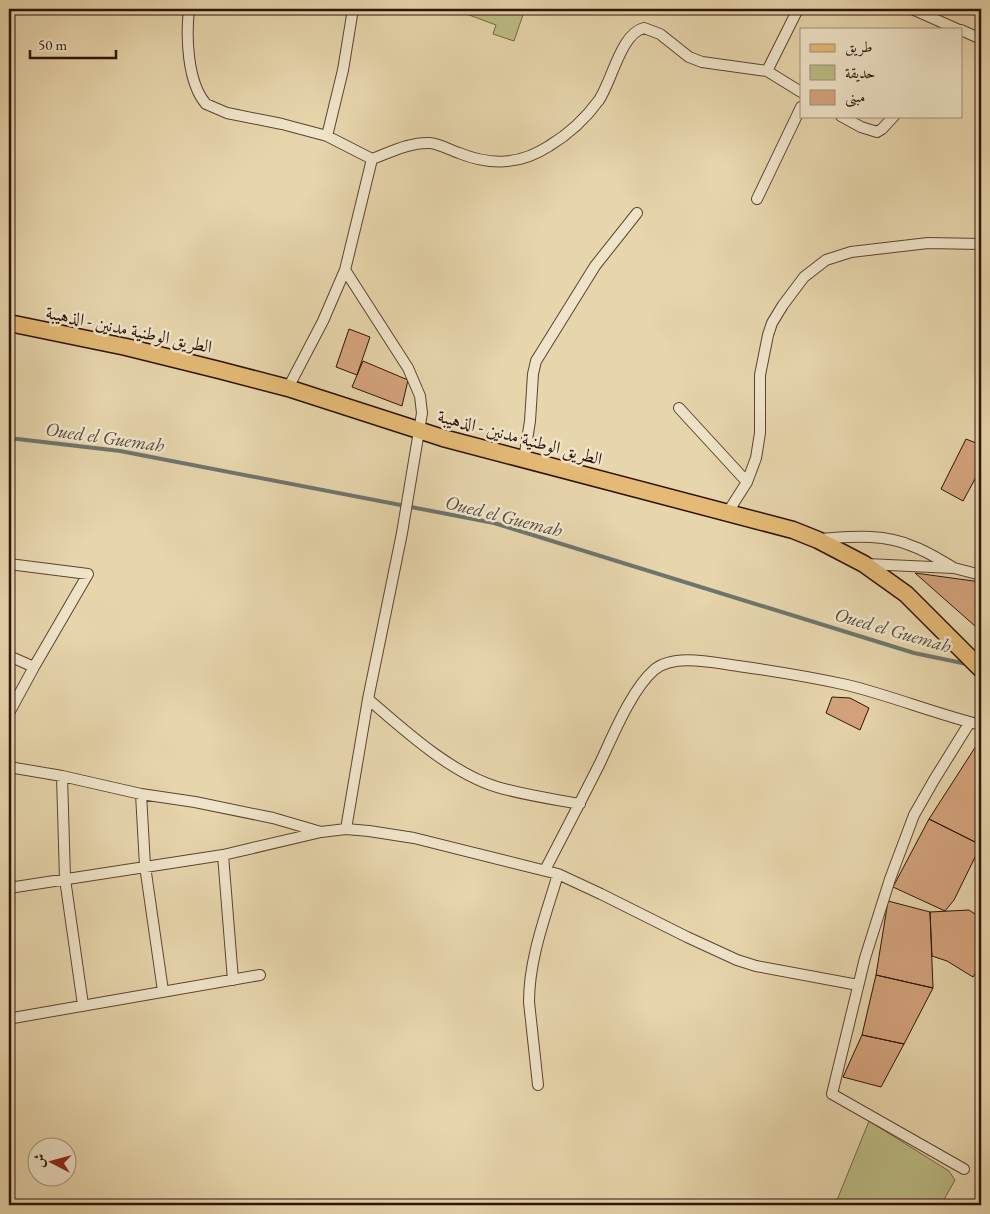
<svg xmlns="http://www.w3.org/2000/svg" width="990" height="1214" font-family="'EB Garamond',Amiri,serif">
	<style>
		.green { fill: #bcbc85; stroke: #766746 }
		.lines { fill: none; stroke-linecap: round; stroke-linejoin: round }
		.stream { stroke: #6e756d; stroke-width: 4 }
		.building { fill: #d4a37d; stroke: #2f1207 }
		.minor-casing { stroke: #5d4330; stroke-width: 12 }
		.primary-casing { stroke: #2f1207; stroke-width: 19 }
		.minor { stroke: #efe4c9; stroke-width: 10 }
		.primary { stroke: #e4ba76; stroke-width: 16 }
		.labels { text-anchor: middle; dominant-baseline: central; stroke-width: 5; stroke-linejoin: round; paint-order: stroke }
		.street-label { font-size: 18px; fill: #2f1207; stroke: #efe4c9 }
		.water-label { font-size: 19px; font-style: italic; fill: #544c42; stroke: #efe4c9 }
	</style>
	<rect width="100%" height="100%" fill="#e7d5ac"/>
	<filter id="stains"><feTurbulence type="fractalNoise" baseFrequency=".004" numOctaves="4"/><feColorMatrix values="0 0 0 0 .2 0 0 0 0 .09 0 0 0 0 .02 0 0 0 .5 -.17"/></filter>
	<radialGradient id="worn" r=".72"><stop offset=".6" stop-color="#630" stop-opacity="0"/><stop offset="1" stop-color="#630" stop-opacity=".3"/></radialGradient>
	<path class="green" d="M453 9H525L514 41 493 34 496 25Z
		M869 1121 949 1171 955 1180 941 1205H835Z"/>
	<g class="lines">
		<path class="stream" d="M9 438 120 451 494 523 914 653 967 664"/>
	</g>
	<path class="building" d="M349 329 370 337 357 375 336 367Z
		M363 361 408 380 402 406 352 387Z
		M966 439 981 445V468L963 501 941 489Z
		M915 573 981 582V611L975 626Z
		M832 697 850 698 869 708 860 730 826 713Z
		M976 746 981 749V845L929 819Z
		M929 819 981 845 954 900 945 911 893 887Z
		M888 901 930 912 933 988 876 975Z
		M969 910 981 918V964L973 977 947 961 932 956 930 912Z
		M876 975 933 988 904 1044 862 1035Z
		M862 1035 904 1044 881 1087 843 1077Z"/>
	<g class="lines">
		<g class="minor-casing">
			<path id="minor" d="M189 9C186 36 187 82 206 104L227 113 282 124 327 136 372 159 345 270 323 321 288 388
				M912 9 957 29
				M961 30 981 39
				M767 71 798 9
				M841 116 861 127 877 132 882 129 894 116
				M327 136 343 70 353 9
				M372 159C391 152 410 142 430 143 440 144 450 150 459 153 491 166 520 165 549 146 569 134 586 118 599 100 612 81 621 33 644 28L660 34 689 57 702 62 767 71 801 92
				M757 199 801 107
				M345 270 408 368 420 396 422 413 402 533 368 699 346 829
				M679 408 747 482
				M524 459 530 421 533 374 536 361 595 266 637 213
				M728 512 747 482 756 458 760 433V375L768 335 772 323 783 305 804 277 826 260 851 252 928 243 981 244
				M819 539C851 537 882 533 912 546 927 551 940 560 954 568
				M9 564 88 574 34 667 9 713
				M866 564 954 568 981 575
				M9 656 34 667
				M368 699C405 731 451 773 497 787 524 795 553 799 580 804
				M9 767 62 776 141 794 195 802 273 818 321 832
				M62 776 65 879 83 1005
				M141 794 145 866 163 991
				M223 855 233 980
				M545 870C563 835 581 801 599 765 612 738 631 690 654 670 674 653 714 663 738 666 774 671 811 677 847 685 892 696 936 714 981 725
				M9 888 223 855 321 832 346 829 369 831 414 838 558 874 601 894 687 937 737 960 756 966 858 985
				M9 1014 13 1018 260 975
				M538 1085 529 1002C529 958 546 915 558 874
				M964 1169 832 1094 865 958 890 879 914 815 934 780 970 722"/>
		</g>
		<g class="primary-casing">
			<path id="primary" d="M9 323 126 347 219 370 288 388 443 438 793 530 818 540 864 564 906 594 981 669"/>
		</g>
		<use href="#minor" class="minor"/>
		<use href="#primary" class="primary"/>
	</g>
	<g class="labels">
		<g class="street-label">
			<text transform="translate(129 329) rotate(12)">الطريق الوطنية مدنين - الذهيبة</text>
			<text transform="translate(520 437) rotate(15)">الطريق الوطنية مدنين - الذهيبة</text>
		</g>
		<g class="water-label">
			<text transform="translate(105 437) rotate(8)">Oued el Guemah</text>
			<text transform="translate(504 516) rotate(14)">Oued el Guemah</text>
			<text transform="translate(893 630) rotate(16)">Oued el Guemah</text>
		</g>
	</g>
	<rect width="990" height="1214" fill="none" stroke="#e7d5ac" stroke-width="30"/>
	<rect x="10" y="10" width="970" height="1194" fill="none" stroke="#2f1207" stroke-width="2.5"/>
	<rect x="15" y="15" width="960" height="1184" fill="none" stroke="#2f1207"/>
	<rect x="800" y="28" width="162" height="90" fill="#efe4c9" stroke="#a2907b"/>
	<rect x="810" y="44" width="25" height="8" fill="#e4ba76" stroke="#a2907b"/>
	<text x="845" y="52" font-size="15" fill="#2f1207">طريق</text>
	<rect x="810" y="65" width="25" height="15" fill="#bcbc85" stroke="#a2907b"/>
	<text x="845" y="78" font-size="15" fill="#2f1207">حديقة</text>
	<rect x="810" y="90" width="25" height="15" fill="#d4a37d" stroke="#a2907b"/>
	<text x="845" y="102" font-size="15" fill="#2f1207">مبنى</text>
	<g transform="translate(52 1162) rotate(276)"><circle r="24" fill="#efe4c9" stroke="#a2907b"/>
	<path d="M0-4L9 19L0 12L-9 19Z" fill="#8f2418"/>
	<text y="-8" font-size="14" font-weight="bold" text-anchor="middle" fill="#2f1207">ش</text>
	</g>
	<path d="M30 50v8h86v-8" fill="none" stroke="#2f1207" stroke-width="2.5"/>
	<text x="38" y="50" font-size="15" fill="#2f1207" stroke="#efe4c9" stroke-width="4" paint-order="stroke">50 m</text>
	<rect width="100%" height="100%" filter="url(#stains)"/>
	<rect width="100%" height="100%" fill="url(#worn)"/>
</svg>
